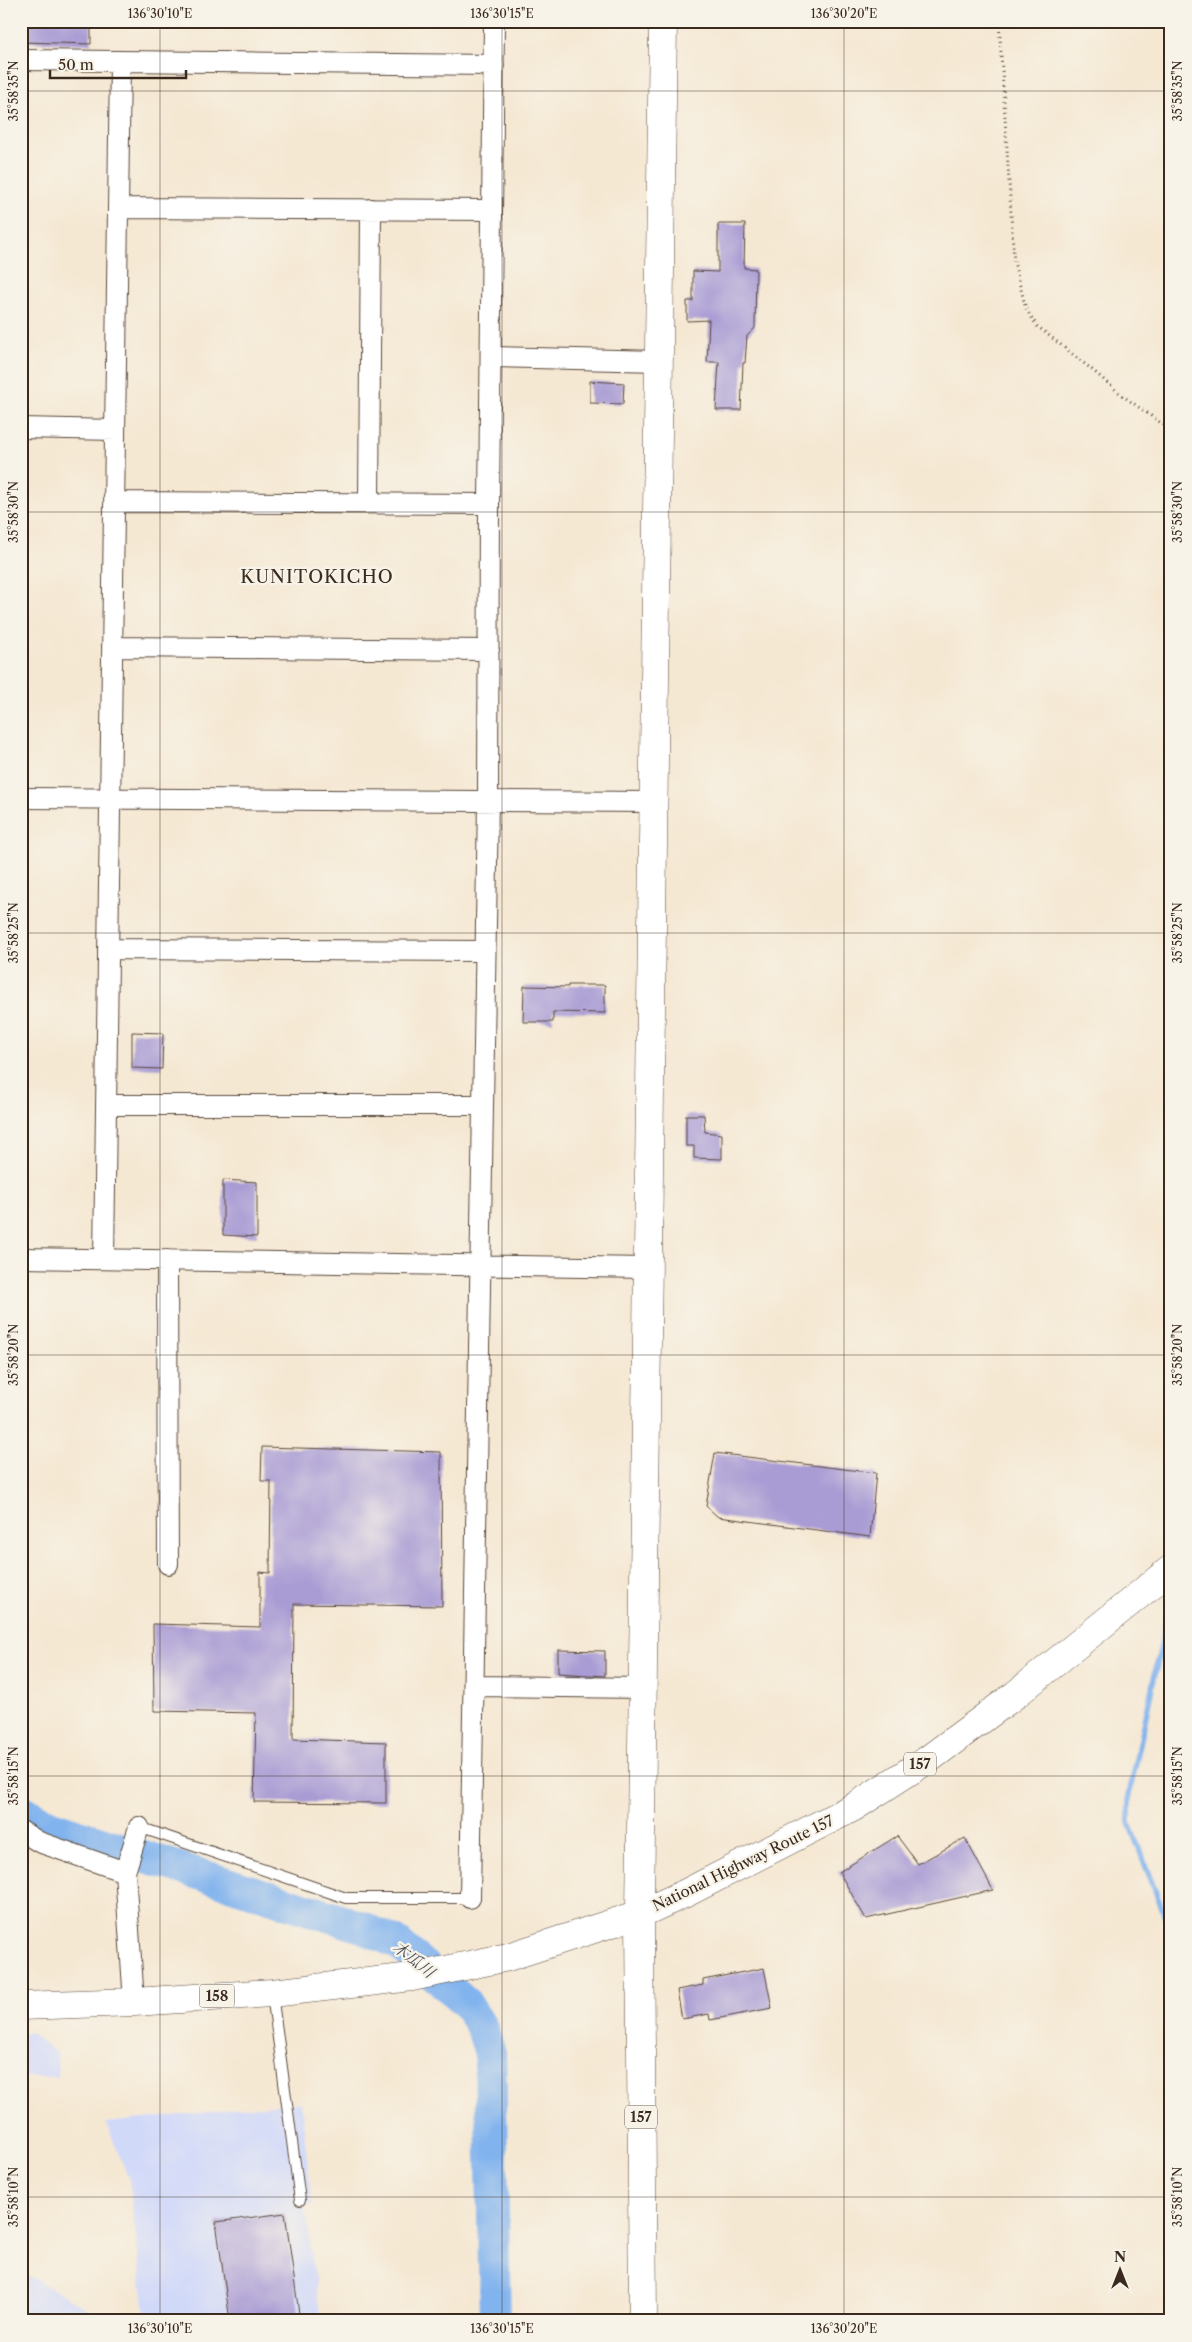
<svg xmlns="http://www.w3.org/2000/svg" width="1192" height="2342" font-family="'Libre Caslon Text','Noto Serif JP',serif">
	<style>
		.built { fill: #d1d9f9 }
		.lines { fill: none; stroke-linecap: round; stroke-linejoin: round }
		.stream { stroke: #81b3ee; stroke-width: 5.5 }
		.river { stroke: #81b3ee; stroke-width: 32 }
		.building { fill: #a99bd4 }
		.lane-casing { stroke: #574639; stroke-width: 12 }
		.street-casing { stroke: #574639; stroke-width: 22 }
		.secondary-casing { stroke: #574639; stroke-width: 29 }
		.highway-casing { stroke: #574639; stroke-width: 29 }
		.path { stroke: #574639; stroke-width: 3; stroke-dasharray: 1 4; stroke-linecap: butt }
		.lane { stroke: #fff; stroke-width: 10 }
		.street { stroke: #fff; stroke-width: 20 }
		.secondary { stroke: #fff; stroke-width: 28 }
		.highway { stroke: #fff; stroke-width: 28 }
		.ticks { fill: none; stroke: #3b2a1e; stroke-width: 1; stroke-opacity: 0.45 }
		.labels { text-anchor: middle; dominant-baseline: central; stroke-width: 4.5; stroke-linejoin: round; paint-order: stroke }
		.shield { fill: #f7f3e8; stroke: #73665b; stroke-width: 1 }
		.shield-label { font-size: 14px; font-weight: bold; fill: #3b2a1e }
		.street-label { font-size: 15px; fill: #3b2a1e; stroke: #f7f3e8 }
		.water-label { font-size: 16px; font-style: italic; fill: #50535c; stroke: #f7f3e8 }
		.quarter-label { font-size: 18px; letter-spacing: 1px; fill: #3b2a1e; stroke: #f7f3e8 }
		.neatline { fill: none; stroke: #3b2a1e; stroke-width: 2 }
		.ticks-label { font-size: 12px; text-anchor: middle; fill: #3b2a1e }
	</style>
	<rect width="100%" height="100%" fill="#f7f3e8"/>
	<filter id="ink" filterUnits="userSpaceOnUse"><feTurbulence type="fractalNoise" baseFrequency=".02" numOctaves="2"/><feDisplacementMap in="SourceGraphic" scale="10" xChannelSelector="R" yChannelSelector="G"/><feConvolveMatrix kernelMatrix="1 2 1 2 8 2 1 2 1" color-interpolation-filters="sRGB"/></filter>
	<filter id="wash" filterUnits="userSpaceOnUse"><feTurbulence type="fractalNoise" baseFrequency=".0096" numOctaves="4" result="noise"/><feDisplacementMap in="SourceGraphic" scale="20" xChannelSelector="R" yChannelSelector="G"/><feGaussianBlur stdDeviation="1.12" result="paint"/><feColorMatrix in="noise" values="0 0 0 0 0 0 0 0 0 0 0 0 0 0 0 0 0 1.4 0 .05"/><feComposite in="paint" operator="in"/></filter>
	<g filter="url(#wash)">
		<rect width="100%" height="100%" fill="#f5e8d3"/>
		<path class="built" d="M21 2033H31L57 2053 58 2077H21Z
			M301 2102 312 2205H305L321 2321H146L129 2179 106 2123Z
			M21 2271 109 2321H21Z"/>
		<g class="lines">
			<path class="stream" d="M1167 1618 1129 1795V1823L1171 1932"/>
			<path class="river" d="M21 1810 51 1826 362 1927 399 1944 466 2003 482 2028 490 2053 495 2321"/>
		</g>
		<g id="blocks">
			<path class="building" d="M21 21H91V44L21 42Z
				M718 224H745L744 268 756 269 755 328 747 336 745 363H743L741 410H716L719 362H707L709 320 687 321V301H693V271L718 272Z
				M590 381 624 383 623 404 590 403Z
				M568 985H605V1013L553 1012V1022H523L524 986 568 987Z
				M132 1032 163 1033 162 1069 132 1068Z
				M686 1115H704L705 1132 722 1134V1159L694 1158V1146H686Z
				M223 1180 257 1182V1237L223 1235Z
				M262 1447 441 1452 442 1606 294 1604 293 1739 386 1742V1803L254 1802 256 1713 154 1711 153 1624 260 1627V1572L270 1573 271 1481H261Z
				M715 1453 876 1473 870 1537 718 1517 706 1506Z
				M558 1650 605 1651V1676L558 1673Z
				M897 1836 918 1864 965 1838 993 1890 866 1919 839 1872Z
				M764 1968 772 2008 710 2020 709 2014 682 2019 677 1990 703 1985V1980Z
				M285 2213 300 2321H230L216 2222Z"/>
		</g>
	</g>
	<g filter="url(#ink)">
		<use href="#blocks" fill-opacity="0" stroke="#574639" stroke-width="1"/>
		<g class="lines">
			<g class="lane-casing">
				<path id="lane" d="M139 1827 346 1898H470
					M272 1994 300 2200"/>
			</g>
			<g class="street-casing">
				<path id="street" d="M21 60 494 65
					M118 208 492 210
					M491 357 659 361
					M21 428 115 430
					M114 502 489 504
					M369 503 371 209
					M112 647 489 650
					M21 798 653 802
					M108 949 485 951
					M106 1105H483
					M21 1258 648 1268
					M104 1259 120 61
					M167 1260 168 1564
					M474 1686 643 1688
					M21 1831 39 1842 125 1872
					M470 1898 488 801 489 504 494 21
					M134 2002 125 1872 139 1827"/>
			</g>
			<g class="secondary-casing">
				<path id="secondary" d="M640 1914 663 21"/>
			</g>
			<g class="highway-casing">
				<path id="highway" d="M640 1914 643 2321
					M21 2006 134 2002 272 1993 412 1977 508 1957 640 1914 686 1893 854 1807 930 1758 1015 1695 1171 1569"/>
			</g>
			<path class="path" d="M999 21 1014 262 1026 309 1037 326 1090 368 1123 396 1171 430"/>
			<use href="#lane" class="lane"/>
			<use href="#street" class="street"/>
			<use href="#secondary" class="secondary"/>
			<use href="#highway" class="highway"/>
		</g>
	</g>
	<path class="ticks" d="M160 21V2321M502 21V2321M844 21V2321M21 91H1171M21 512H1171M21 933H1171M21 1355H1171M21 1776H1171M21 2197H1171"/>
	<g class="labels">
		<g class="shield">
			<rect x="904" y="1752.5" width="32" height="23" rx="4"/>
			<rect x="199.5" y="1984.5" width="35" height="23" rx="4"/>
			<rect x="625" y="2105.5" width="32" height="23" rx="4"/>
		</g>
		<g class="shield-label">
			<text x="920" y="1764">157</text>
			<text x="217" y="1996">158</text>
			<text x="641" y="2117">157</text>
		</g>
		<g class="street-label">
			<text transform="translate(743 1863) rotate(-26)">National Highway Route 157</text>
		</g>
		<g class="water-label">
			<text transform="translate(414 1959) rotate(38)">木瓜川</text>
		</g>
		<g class="quarter-label">
			<text x="317" y="577">KUNITOKICHO</text>
		</g>
	</g>
	<rect width="1192" height="2342" fill="none" stroke="#f7f3e8" stroke-width="55"/>
	<g transform="translate(1120 2270)" stroke="#f7f3e8" stroke-width="4" paint-order="stroke">
	<path d="M0-4L9 19L0 12L-9 19Z" fill="#3b2a1e"/>
	<text y="-8" font-size="14" font-weight="bold" text-anchor="middle" fill="#3b2a1e">N</text>
	</g>
	<path d="M50 70v8h136v-8" fill="none" stroke="#3b2a1e" stroke-width="2.5"/>
	<text x="58" y="70" font-size="15" fill="#3b2a1e" stroke="#f7f3e8" stroke-width="4" paint-order="stroke">50 m</text>
	<rect x="28" y="28" width="1136" height="2286" class="neatline"/>
	<g class="ticks-label">
		<text x="160" y="18">136°30'10"E</text>
		<text x="502" y="18">136°30'15"E</text>
		<text x="844" y="18">136°30'20"E</text>
		<text transform="translate(14 91) rotate(-90)" y="4">35°58'35"N</text>
		<text transform="translate(1178 91) rotate(-90)" y="4">35°58'35"N</text>
		<text transform="translate(14 512) rotate(-90)" y="4">35°58'30"N</text>
		<text transform="translate(1178 512) rotate(-90)" y="4">35°58'30"N</text>
		<text transform="translate(14 933) rotate(-90)" y="4">35°58'25"N</text>
		<text transform="translate(1178 933) rotate(-90)" y="4">35°58'25"N</text>
		<text transform="translate(14 1355) rotate(-90)" y="4">35°58'20"N</text>
		<text transform="translate(1178 1355) rotate(-90)" y="4">35°58'20"N</text>
		<text transform="translate(14 1776) rotate(-90)" y="4">35°58'15"N</text>
		<text transform="translate(1178 1776) rotate(-90)" y="4">35°58'15"N</text>
		<text transform="translate(14 2197) rotate(-90)" y="4">35°58'10"N</text>
		<text transform="translate(1178 2197) rotate(-90)" y="4">35°58'10"N</text>
		<text x="160" y="2333">136°30'10"E</text>
		<text x="502" y="2333">136°30'15"E</text>
		<text x="844" y="2333">136°30'20"E</text>
	</g>
</svg>
